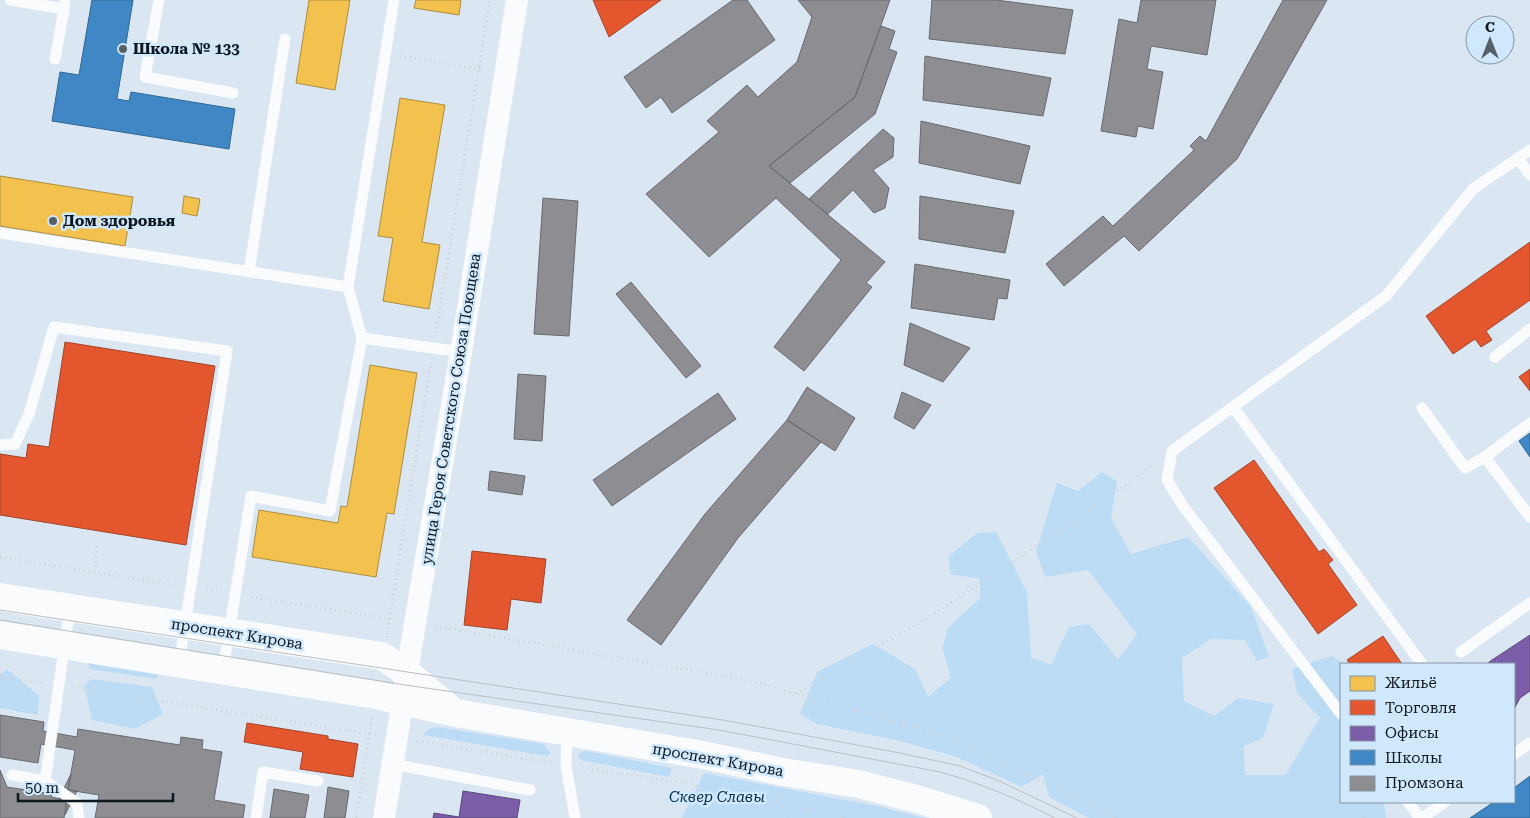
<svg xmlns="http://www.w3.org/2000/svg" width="1530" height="818" font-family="'Roboto Serif',serif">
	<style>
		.green { fill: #bcdcf6 }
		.homes { fill: #f2c14e; stroke: #ae8e40 }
		.shops { fill: #e4572e; stroke: #a44429 }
		.offices { fill: #7b5ea7; stroke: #5a497e }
		.schools { fill: #3f88c5; stroke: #306693 }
		.industry { fill: #8d8d92; stroke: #676a6f }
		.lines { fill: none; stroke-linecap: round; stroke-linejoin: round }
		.path { stroke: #cdd1d4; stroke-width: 3; stroke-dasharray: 1 4; stroke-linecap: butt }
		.lane { stroke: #f9fbfd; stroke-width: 11 }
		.street { stroke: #f9fbfd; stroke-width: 22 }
		.secondary { stroke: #f9fbfd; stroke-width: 28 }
		.tram { stroke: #bbbec1; stroke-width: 1 }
		.poi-dot { fill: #556068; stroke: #d0e8fc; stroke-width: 2 }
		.labels { text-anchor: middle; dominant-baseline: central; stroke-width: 5; stroke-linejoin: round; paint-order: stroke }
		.poi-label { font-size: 15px; font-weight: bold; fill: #0e171e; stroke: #d0e8fc; text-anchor: start }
		.street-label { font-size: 15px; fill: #0e171e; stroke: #d0e8fc }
		.park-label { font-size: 15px; font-style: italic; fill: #082d45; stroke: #d0e8fc }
	</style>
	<rect width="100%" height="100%" fill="#dae7f2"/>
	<path class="green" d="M1102 472 1117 481 1111 518 1131 554 1188 537 1251 607 1269 657 1257 661 1245 640 1211 639 1182 658 1184 701 1214 716 1238 698 1274 704 1263 738 1244 746 1245 775H1285L1320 718 1297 693 1292 669 1332 656 1344 664H1341V802H1384L1386 818H1089L1049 797 1043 774 1022 787 957 757 900 741 817 724 800 714 817 672 873 644 915 669 928 697 951 678 942 648 948 628 980 598V579L950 574 949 556 977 533 996 532 1027 592 1031 657 1051 665 1069 627 1089 624 1118 659 1137 634 1088 570 1045 577 1036 552 1057 483 1078 491Z
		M86 658 160 670 157 679 90 669Z
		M7 669 39 696 38 715 0 708V674Z
		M92 679 152 687 163 714 135 729 92 720 84 685Z
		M438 727 543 744 551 753 547 756 423 735 430 728Z
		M587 751 672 768 669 777 581 760 578 756 581 752Z
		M704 773 877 806 925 818H682Z"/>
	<path class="homes" d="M309 0H350L335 90 296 83Z
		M416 0H461L459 15 414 8Z
		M400 98 445 105 422 242 440 245 429 309 383 301 393 238 378 236Z
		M0 176 133 197 125 246 0 226Z
		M184 196 200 199 197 216 182 213Z
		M370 365 417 373 394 514 387 513 376 577 252 557 259 510 338 523 341 506 347 507Z"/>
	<path class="shops" d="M593 0H661L609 37Z
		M1530 242V300L1486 331 1492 340 1481 347 1475 339 1453 354 1426 316Z
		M65 342 215 366 186 545 0 515V454L26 458 28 444 49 447Z
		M1530 369V391L1519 377Z
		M1254 460 1319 552 1324 549 1333 560 1328 564 1357 605 1318 634 1214 488Z
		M472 551 546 559 541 603 511 599 507 630 464 625Z
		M1383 636 1402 664H1350L1347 660Z
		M247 723 328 736V739L358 744 353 777 300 769 303 752 244 742Z"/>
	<path class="offices" d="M1530 635V691L1520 698 1514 709V664H1488L1489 662Z
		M463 791 520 800 517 818H433L434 813 459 817Z"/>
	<path class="schools" d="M92 0H133L117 99 129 101 131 92 235 109 229 149 52 121 60 72 79 75Z
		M1530 433V457L1519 441Z
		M1530 776V818H1470L1494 802H1514V788Z"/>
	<path class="industry" d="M733 0H747L775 40 672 113 661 97 646 108 624 77Z
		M798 0H890L855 97 769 166 885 262 866 283 872 287 804 371 774 347 841 260 776 198 709 257 646 194 719 132 707 121 747 85 758 97 797 62 812 17Z
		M932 0H996L1073 10 1065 54 929 39Z
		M1141 0H1216L1207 55 1151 46 1147 69 1163 72 1153 129 1138 126 1136 137 1101 131 1119 19 1137 23Z
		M1283 0H1327L1237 159 1139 251 1124 236 1064 286 1046 264 1103 216 1113 226 1194 150 1190 146 1200 136 1206 141Z
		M881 26 895 31 889 49 897 52 875 114 790 183 769 166 855 97Z
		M925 56 1051 78 1043 116 923 100Z
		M921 121 1030 146 1020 184 919 163Z
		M883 129 894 138 893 157 873 170 889 188 885 208 874 213 853 190 828 214 809 199Z
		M920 196 1014 211 1005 253 919 239Z
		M543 198 578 201 569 336 534 334Z
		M915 264 1010 280 1007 299 998 298 994 320 911 308Z
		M631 282 701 366 686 378 616 294Z
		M910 323 970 348 943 382 904 365Z
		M518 374 546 376 542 441 514 439Z
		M807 387 855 418 835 451 787 420Z
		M902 392 931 405 914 429 894 418Z
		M718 393 736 419 612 506 593 480Z
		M787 420 821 442 738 538 661 645 627 620 705 514Z
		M490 471 525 476 522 495 488 490Z
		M0 715 44 722 43 731 77 737 78 729 180 745 181 737 203 740 202 749 222 752 214 800 245 805 243 818H95L99 795 68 790 75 750 41 744 38 763 0 757Z
		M0 770 7 787 52 794 51 797 67 800 64 818H0Z
		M71 774 68 790 77 791 65 815 67 800 59 798Z
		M328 787 349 791 345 818H324Z
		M274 789 309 795 305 818H270Z"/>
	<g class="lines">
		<path class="path" d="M400 56 480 69
			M436 333 490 0
			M0 557 176 585
			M94 572 98 542
			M206 590 220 592
			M251 597 391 619
			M435 626 748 680 935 733 959 743 1118 818
			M387 634 431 363
			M0 677 45 683
			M73 687 376 735
			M796 694 932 615 1059 532 1153 465
			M417 741 551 763
			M582 768 687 783 847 818
			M779 794 778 803 789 818
			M356 818 372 717
			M1363 818 1381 802"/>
		<path class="lane" d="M10 0 64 9 65 0
			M159 0 145 77 233 93
			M394 0 348 287 362 338 461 352
			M55 59 64 9
			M1518 158 1530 175
			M0 233 348 287
			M249 272 285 39
			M1495 357 1530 329
			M1233 407 1422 664
			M1422 408 1465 468 1485 457
			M1530 423 1485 457 1530 517
			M0 445 15 444 29 414 54 327 227 351 179 664
			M70 608 45 781 77 803 79 818
			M1461 652 1530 603
			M223 670 251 496 330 511 362 338
			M1341 714 1183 506 1167 480 1172 451 1386 296 1473 189 1530 150
			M567 733 566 765 575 818
			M1514 754 1530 743
			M392 764 530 790
			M12 775 45 781
			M1408 802 1420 818
			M256 818 263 772 318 781
			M1422 818 1445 802"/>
		<path class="street" d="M384 818 415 623 461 352 517 0"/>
		<path class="secondary" d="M0 597 382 656 407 673 449 708
			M0 635 376 695 456 713 703 755 783 772 859 784 920 800 978 818"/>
		<path class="tram" d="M0 610 723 720 900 753 960 766 997 780 1077 818
			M0 620 405 685 719 730 940 772C980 783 1018 799 1055 818"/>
	</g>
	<g class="poi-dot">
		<circle cx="123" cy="49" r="5"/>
		<circle cx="53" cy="221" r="5"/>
	</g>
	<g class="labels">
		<g class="poi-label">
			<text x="133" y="49">Школа № 133</text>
			<text x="63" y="221">Дом здоровья</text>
		</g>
		<g class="street-label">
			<text transform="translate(451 409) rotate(-81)">улица Героя Советского Союза Поющева</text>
			<text transform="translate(237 634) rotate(9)">проспект Кирова</text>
			<text transform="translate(718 760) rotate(10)">проспект Кирова</text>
		</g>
		<g class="park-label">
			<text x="717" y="797">Сквер Славы</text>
		</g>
	</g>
	<rect x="1340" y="663" width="175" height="140" fill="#d0e8fc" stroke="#8294a3"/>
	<rect x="1350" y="676" width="25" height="15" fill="#f2c14e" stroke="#8294a3"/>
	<text x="1385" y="688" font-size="15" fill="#0e171e">Жильё</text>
	<rect x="1350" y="700" width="25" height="15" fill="#e4572e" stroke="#8294a3"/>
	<text x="1385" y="713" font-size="15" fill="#0e171e">Торговля</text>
	<rect x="1350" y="726" width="25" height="15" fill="#7b5ea7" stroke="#8294a3"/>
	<text x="1385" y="738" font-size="15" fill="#0e171e">Офисы</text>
	<rect x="1350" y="750" width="25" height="15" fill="#3f88c5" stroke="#8294a3"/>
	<text x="1385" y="763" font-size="15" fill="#0e171e">Школы</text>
	<rect x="1350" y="776" width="25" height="15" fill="#8d8d92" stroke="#8294a3"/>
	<text x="1385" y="788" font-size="15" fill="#0e171e">Промзона</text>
	<g transform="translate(1490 40)"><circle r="24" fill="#d0e8fc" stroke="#8294a3"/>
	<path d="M0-4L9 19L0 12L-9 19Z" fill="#556068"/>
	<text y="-8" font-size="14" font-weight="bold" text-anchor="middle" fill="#0e171e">С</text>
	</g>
	<path d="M18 793v8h155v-8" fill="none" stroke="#0e171e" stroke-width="2.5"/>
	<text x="25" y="793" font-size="15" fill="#0e171e" stroke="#d0e8fc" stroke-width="4" paint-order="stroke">50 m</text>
</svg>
